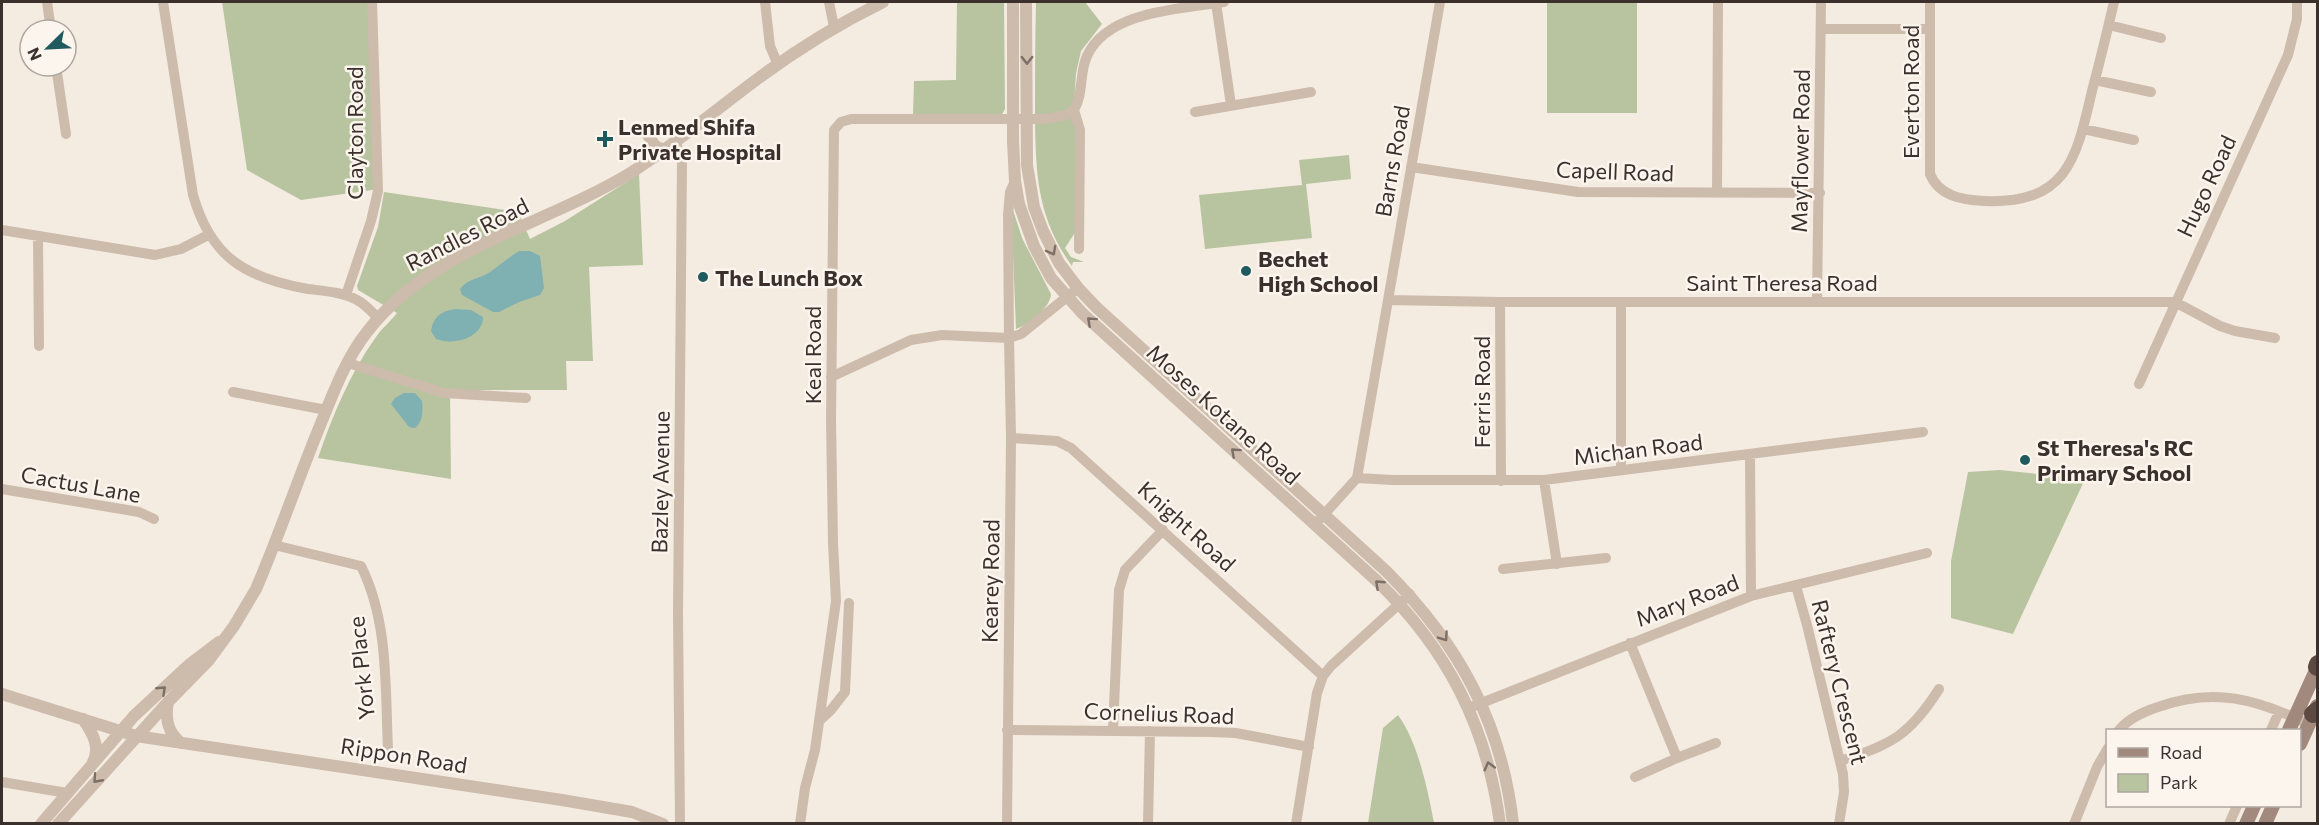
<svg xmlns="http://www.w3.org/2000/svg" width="2319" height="825" font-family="Commissioner,sans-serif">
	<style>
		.green { fill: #b8c4a0 }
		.water { fill: #7fb0b2 }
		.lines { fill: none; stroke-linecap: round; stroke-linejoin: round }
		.minor { stroke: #cdbbac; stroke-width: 10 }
		.tertiary { stroke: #cdbbac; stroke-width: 12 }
		.secondary { stroke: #a18a7d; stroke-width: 14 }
		.motorway { stroke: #5c4a42; stroke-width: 18 }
		.oneway { stroke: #7d6f65 }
		.poi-dot { fill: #1f5a5e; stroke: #fbf5ee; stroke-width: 2 }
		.labels { text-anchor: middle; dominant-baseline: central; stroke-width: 5; stroke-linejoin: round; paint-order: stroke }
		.street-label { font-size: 22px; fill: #3b302b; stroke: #fbf5ee }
		.poi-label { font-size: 22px; font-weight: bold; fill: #3b302b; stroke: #fbf5ee; text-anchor: start }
	</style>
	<rect width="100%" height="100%" fill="#f4ebe1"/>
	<path class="green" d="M222 2H369L379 189 301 200 247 170Z
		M957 2H1004L1005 109 1001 116 913 115 914 81 956 80Z
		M1036 2H1085L1102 24 1081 51 1076 73 1073 120 1076 126V231L1065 248 1071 257 1084 262H1073L1072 266C1038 219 1036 177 1035 122 1035 82 1035 42 1036 2Z
		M1547 2H1637V113H1547Z
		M1349 155 1351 179 1306 184 1312 238 1205 249 1199 195 1302 185 1299 160Z
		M639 174 643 265 589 267 593 361H566L567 390H450L451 479 318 458C332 417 350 373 376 337 382 328 391 321 397 313L358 290 357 286 378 227 384 192 518 212 530 239 565 221Z
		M1011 204 1022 238 1051 294C1051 307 1028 325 1016 329Z
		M2000 470 2085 479 2013 634 1951 618V561L1968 472Z
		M1398 715C1418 742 1428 791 1434 823H1368L1383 728Z"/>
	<path class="water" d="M519 251H530L540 256 544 288 540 295 519 302 499 312H493L462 295 460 289C468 278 480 279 490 272 500 265 509 257 519 251Z
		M455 309 471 310 483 317C483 338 453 346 436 339L431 331C433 317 441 311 455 309Z
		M404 393H415L422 401C423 410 423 422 415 428L409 427 391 404 395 398Z"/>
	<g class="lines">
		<path class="minor" d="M47 2 51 30
			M163 2 193 195C211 258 246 278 308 289 324 291 343 292 357 300 365 304 372 312 378 318
			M765 2 770 46 778 65
			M829 2 834 27
			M1930 2V174C1939 196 1962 200 1984 201 2067 204 2076 160 2092 91 2100 61 2107 32 2114 2
			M1216 3 1231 105
			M2109 25 2161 38
			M1821 29H1929
			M56 66 66 134
			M2095 80 2151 92
			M1195 112 1311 92
			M2083 129 2134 140
			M676 142 682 163 678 614 680 824
			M1411 167 1578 192 1820 193
			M1717 193 1718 2
			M2 230 155 255 181 249 208 235
			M38 237 39 346
			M1079 249 1080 130 1074 110C1084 93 1079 73 1087 56 1107 11 1180 9 1224 2
			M346 295 371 221 378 191 372 2
			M1388 300 1500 302H2175L2220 326 2235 331 2275 338
			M1500 302 1501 481
			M1621 302V469
			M1817 302 1821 2
			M348 363 444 393 526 398
			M831 377 911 340 942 335 1009 338 1008 215 1010 192 1015 181
			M2139 384 2288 55 2297 19V2
			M233 392 326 410
			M1011 438 1057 441 1071 448 1323 676
			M1750 455 1751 596
			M1357 478 1393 480H1544L1923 432
			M1544 480 1557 564
			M2 489 139 512 154 519
			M1319 520 1357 478 1440 2
			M274 545 361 566C389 622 385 688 388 749
			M1503 569 1606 558
			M1796 586 1807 625 1843 774 1844 792 1839 824
			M1630 643 1677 758 1635 777
			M1469 708 1751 596 1927 553
			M819 721 831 710 845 692 849 603
			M1007 730 1211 732 1236 733 1309 747
			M1113 730 1119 590 1125 570 1163 530
			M2119 730C2129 718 2143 712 2158 707 2214 687 2257 699 2308 724
			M2271 730 2279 712
			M1677 758 1716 743
			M1840 761C1891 745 1910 735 1939 689
			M2 782 67 793
			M800 824 805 788 815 750 836 601 833 543 831 420 834 130 841 122 851 119H1047L1066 115 1074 110
			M1007 824 1011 438 1009 338 1021 334 1078 288
			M1148 824 1150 731
			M1296 824 1317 693 1323 676 1331 666 1410 594
			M2074 824 2097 767 2108 748
			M2229 824 2237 806"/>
		<path class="tertiary" d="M1013 2V141L1015 181 1019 204 1034 246 1051 278 1082 313 1377 581C1447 649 1487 726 1500 824
			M1026 2 1027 165 1034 207 1043 231 1059 263 1078 288 1096 307 1386 571C1458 643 1502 722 1513 824
			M648 135 655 146 664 150
			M2 694 136 736 562 800 632 812 663 824
			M168 702C165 718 167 732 181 743
			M83 719C92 732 101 747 93 762
			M41 824 134 716 190 664 219 642
			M58 824 168 702 209 660 234 626 256 589C278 538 296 485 317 433 331 399 344 361 367 332 432 247 544 226 632 172 674 145 712 113 752 83 793 52 836 25 883 2"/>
		<path class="secondary" d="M2289 730 2318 666
			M2300 744 2317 706
			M2246 824 2254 806
			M2265 824 2273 806"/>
		<path class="motorway" d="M2317 667 2318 664
			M2313 714 2318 710"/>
	</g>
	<defs><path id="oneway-chevron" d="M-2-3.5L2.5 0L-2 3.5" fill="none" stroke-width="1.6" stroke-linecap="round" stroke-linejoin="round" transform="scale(1.5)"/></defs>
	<g class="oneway">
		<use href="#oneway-chevron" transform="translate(1027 60) rotate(90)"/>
		<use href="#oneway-chevron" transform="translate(1052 251) rotate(62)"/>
		<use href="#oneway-chevron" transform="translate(1091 321) rotate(-138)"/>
		<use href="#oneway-chevron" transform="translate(1235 452) rotate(-138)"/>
		<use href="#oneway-chevron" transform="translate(1379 584) rotate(-137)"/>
		<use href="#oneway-chevron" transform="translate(1444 637) rotate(55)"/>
		<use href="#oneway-chevron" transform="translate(162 690) rotate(-43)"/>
		<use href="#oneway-chevron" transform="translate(1489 766) rotate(-105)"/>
		<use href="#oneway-chevron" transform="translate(97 779) rotate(132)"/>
	</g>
	<g class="poi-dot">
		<path d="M602 130h6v6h6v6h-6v6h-6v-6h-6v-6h6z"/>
		<circle cx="1246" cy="271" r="6"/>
		<circle cx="703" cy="277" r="6"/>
		<circle cx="2025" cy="460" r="6"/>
	</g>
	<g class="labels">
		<g class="street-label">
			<text transform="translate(1910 92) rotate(-90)">Everton Road</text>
			<text transform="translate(354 133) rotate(-90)">Clayton Road</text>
			<text transform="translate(1800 151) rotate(-89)">Mayflower Road</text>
			<text transform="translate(1392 161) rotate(-80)">Barns Road</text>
			<text transform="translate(1615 171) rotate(2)">Capell Road</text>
			<text transform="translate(2206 186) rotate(-65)">Hugo Road</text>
			<text transform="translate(467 234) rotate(-27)">Randles Road</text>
			<text x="1782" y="282">Saint Theresa Road</text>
			<text transform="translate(812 355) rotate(-90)">Keal Road</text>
			<text transform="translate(1481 392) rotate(-90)">Ferris Road</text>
			<text transform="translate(1224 414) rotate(42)">Moses Kotane Road</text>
			<text transform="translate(1638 449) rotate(-7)">Michan Road</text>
			<text transform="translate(660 482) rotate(-89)">Bazley Avenue</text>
			<text transform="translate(81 484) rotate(10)">Cactus Lane</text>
			<text transform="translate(1187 526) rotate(42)">Knight Road</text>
			<text transform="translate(990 581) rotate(-89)">Kearey Road</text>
			<text transform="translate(1687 600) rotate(-21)">Mary Road</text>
			<text transform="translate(361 668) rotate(-96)">York Place</text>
			<text transform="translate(1840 682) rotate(76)">Raftery Crescent</text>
			<text transform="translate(1159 713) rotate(2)">Cornelius Road</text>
			<text transform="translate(404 755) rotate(9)">Rippon Road</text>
		</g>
		<g class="poi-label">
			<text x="618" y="126">Lenmed Shifa<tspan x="618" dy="25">Private Hospital</tspan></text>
			<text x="1258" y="258">Bechet<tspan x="1258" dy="25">High School</tspan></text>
			<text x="715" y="277">The Lunch Box</text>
			<text x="2037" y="447">St Theresa's RC<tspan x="2037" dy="25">Primary School</tspan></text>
		</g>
	</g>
	<rect width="2319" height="825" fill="none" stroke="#3b302b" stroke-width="6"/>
	<rect x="2106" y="729" width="195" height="78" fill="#fbf5ee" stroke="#aea6a0" stroke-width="1.5"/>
	<rect x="2118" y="748" width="30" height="9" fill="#a18a7d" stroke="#aea6a0" stroke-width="1.5"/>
	<text x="2160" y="759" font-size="18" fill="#3b302b">Road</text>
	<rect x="2118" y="774" width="30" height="18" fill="#b8c4a0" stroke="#aea6a0" stroke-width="1.5"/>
	<text x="2160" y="789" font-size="18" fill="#3b302b">Park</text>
	<g transform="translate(48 48) rotate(246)"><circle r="28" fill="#fbf5ee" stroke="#aea6a0" stroke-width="1.5"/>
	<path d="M0-4.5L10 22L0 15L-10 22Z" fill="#1f5a5e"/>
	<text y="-9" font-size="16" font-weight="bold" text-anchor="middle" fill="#3b302b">N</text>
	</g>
</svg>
